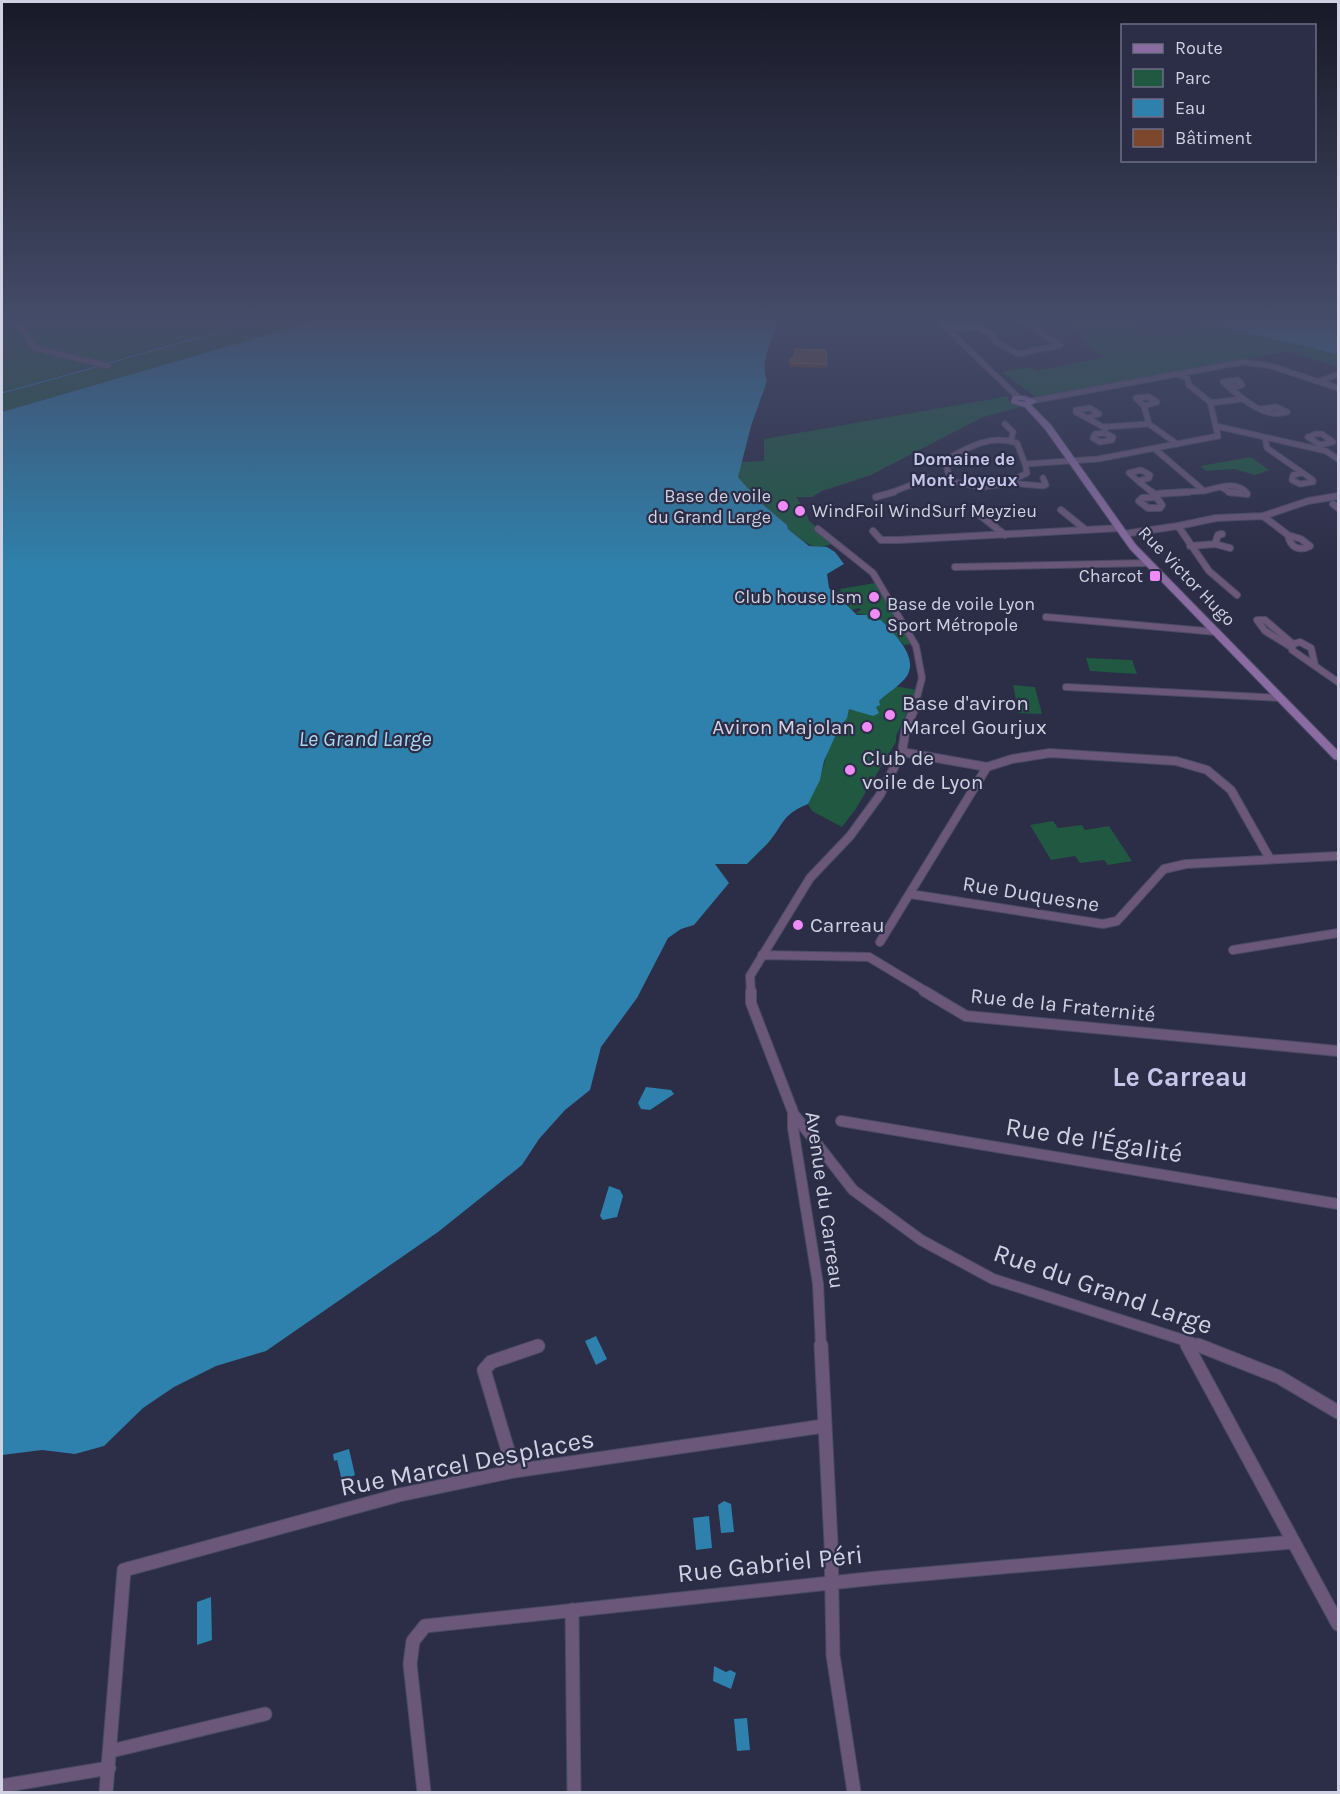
<svg xmlns="http://www.w3.org/2000/svg" width="1340" height="1794" font-family="Karla,sans-serif">
	<style>
		.green { fill: #205842 }
		.water { fill: #2e81ac }
		.lines { fill: none; stroke-linecap: round; stroke-linejoin: round }
		.stream { stroke: #2e81ac; stroke-width: 1.5 }
		.street-far4-casing { stroke: #4a4b63; stroke-width: 7 }
		.street-far3-casing { stroke: #4a4b63; stroke-width: 8 }
		.street-far2-casing { stroke: #4a4b63; stroke-width: 10 }
		.street-far1-casing { stroke: #4a4b63; stroke-width: 12 }
		.street-casing { stroke: #4a4b63; stroke-width: 15 }
		.secondary-casing { stroke: #4a4b63; stroke-width: 2 }
		.street-far4 { stroke: #6a5779; stroke-width: 5 }
		.street-far3 { stroke: #6a5779; stroke-width: 6 }
		.street-far2 { stroke: #6a5779; stroke-width: 8 }
		.street-far1 { stroke: #6a5779; stroke-width: 10 }
		.street { stroke: #6a5779; stroke-width: 13 }
		.secondary { fill: #8a6ca2; fill-rule: evenodd }
		.wall { fill: #723616 }
		.building { fill: #7c472c; stroke: #895c49; stroke-width: 1.5 }
		.poi-dot { fill: #ef8bf7; stroke: #2c2d47; stroke-width: 2 }
		.labels { text-anchor: middle; dominant-baseline: central; stroke-width: 4.5; stroke-linejoin: round; paint-order: stroke }
		.far-neighbourhood-label { font-size: 18px; font-weight: bold; fill: #c4c7e9; stroke: #2c2d47 }
		.far-poi-label { font-size: 18px; fill: #d0d2e3; stroke: #2c2d47; text-anchor: end }
		.far-street-label { font-size: 18px; fill: #d0d2e3; stroke: #2c2d47 }
		.poi-label { font-size: 21px; fill: #d0d2e3; stroke: #2c2d47; text-anchor: start }
		.street-label { font-size: 21px; fill: #d0d2e3; stroke: #2c2d47 }
		.water-label { font-size: 22px; font-style: italic; fill: #aad8f5; stroke: #2c2d47 }
		.near-street-label { font-size: 26px; fill: #d0d2e3; stroke: #2c2d47 }
		.district-label { font-size: 27px; font-weight: bold; fill: #c4c7e9; stroke: #2c2d47 }
	</style>
	<rect width="100%" height="100%" fill="#2c2d47"/>
	<path class="green" d="M2 319H256L2 392Z
		M265 319H321L2 412V394Z
		M1063 319H1125L1157 337 1202 328 1188 319H1200L1338 355V367L1287 351 1037 398 1002 372 1029 367 1037 371 1104 357 1082 343 1089 342Z
		M1009 396 1008 399 1012 404 1021 407 983 417 871 475 822 491 812 497H796L805 510 809 521 834 542C815 555 803 540 788 529L787 525 760 502 738 477 741 462 764 461V439Z
		M1251 457 1269 470 1255 475 1235 469 1206 471 1200 466Z
		M875 583 911 644 904 645 881 620 868 619 867 615 855 613 861 610 859 608 852 610 832 593 841 591 840 589Z
		M1086 658 1132 660 1137 674 1090 671Z
		M1013 685 1035 687 1042 714 1019 713Z
		M894 686 917 690 896 736V742L855 810 842 827 812 811 808 804C811 795 817 787 820 778 824 766 826 754 832 742 837 731 846 721 849 709L865 712 876 706 879 701Z
		M1053 821 1058 828 1082 825 1085 830 1109 826 1132 861 1108 865 1104 860 1080 863 1075 856 1051 860 1030 825Z"/>
	<path class="water" d="M321 319H779C773 339 759 361 767 381L751 426 738 477 760 502 787 525 788 529 809 546 827 547 835 552 844 564 827 574 829 588 857 615H867L868 619 881 620C893 633 919 656 907 676 901 685 887 693 879 701L880 705 876 707 879 713 873 716 849 709 847 718 838 730 824 761 820 780 808 804C781 815 785 823 768 843 761 850 754 857 747 864H715L729 883 694 925 681 929 668 938 637 998 601 1047 590 1090 565 1110 539 1139 522 1165 438 1232 266 1351 216 1366 174 1387 143 1408 104 1446 75 1454 42 1450 2 1455V412Z
		M1200 319H1338V355C1293 341 1244 336 1200 319Z
		M646 1087 671 1090 674 1094 650 1110 641 1109 638 1103Z
		M609 1186 620 1190 623 1196 617 1217 603 1220 600 1216Z
		M596 1336 607 1359 596 1365 585 1341Z
		M349 1449 355 1475 342 1481 337 1460 334 1461 333 1454Z
		M724 1501 731 1504 734 1532 721 1533 718 1505Z
		M709 1516 712 1548 696 1550 693 1518Z
		M211 1597 212 1640 197 1645V1602Z
		M714 1666 726 1672 730 1670 736 1673 731 1689 713 1681Z
		M747 1718 750 1750 737 1751 734 1719Z"/>
	<g class="lines">
		<path class="stream" d="M105 364 263 319
			M2 393 99 366"/>
		<g class="street-far4-casing">
			<path id="street-far4" d="M2 319 23 329 34 348 108 366
				M937 319 1018 397
				M978 327 994 336 995 341 1018 354 1060 345 1020 319
				M947 329 978 327 972 319
				M1238 380 1242 385 1230 388 1223 382Z
				M1320 381 1336 375
				M1230 388C1245 401 1266 419 1287 412
				M1149 397 1157 402 1144 406 1136 398Z
				M1031 401 1243 362 1271 366 1338 388
				M1211 403 1241 399
				M1144 406 1149 424 1177 444
				M1090 408 1099 414 1087 418 1076 412V410Z
				M1261 409 1276 407 1287 412
				M1087 418 1103 427 1149 424
				M1005 424 1013 432 1011 441
				M1216 426 1326 451 1338 459
				M1105 427V433
				M1105 433 1113 437 1112 440 1100 442 1093 438 1095 434Z
				M1316 434H1322L1333 442 1320 445 1308 437Z
				M1265 438 1267 448 1313 480V482L1300 484 1292 480 1293 475 1302 473
				M1156 450 1204 491 1163 493
				M1141 470 1150 475 1149 478 1138 481 1129 473Z
				M950 480 945 460C969 447 990 434 1017 443L1025 464
				M1138 481 1153 493
				M1010 483 1043 486 1046 485 1043 478
				M1221 487 1231 493
				M1204 491C1218 488 1236 480 1247 493
				M890 493 929 478 983 487 1005 484 1027 473 1025 464 1098 459 1218 436 1210 402 1189 385 1187 378 1178 374"/>
		</g>
		<g class="street-far3-casing">
			<path id="street-far3" d="M1152 492 1154 494 1188 492
				M1229 492 1247 494 1245 492
				M1154 494 1162 505 1160 508H1148L1139 501 1142 498 1156 497
				M876 497 894 492
				M1333 504 1338 508
				M1061 510 1086 530
				M981 516 1005 535
				M1263 516 1288 535
				M818 529 873 573 916 646 922 678 913 713
				M873 531 881 540H899L1120 528
				M1123 534 1178 526
				M1288 535 1301 539 1310 546C1299 552 1290 547 1288 535Z
				M1215 544 1230 548
				M1190 546 1215 544 1218 535 1222 534
				M955 567 1149 563
				M1237 595 1209 571 1178 526 1216 518 1263 516 1308 501 1338 496
				M1046 617 1217 632
				M1291 647 1265 631 1257 620H1265L1293 644
				M1315 665 1311 648 1300 642 1293 644 1292 650 1338 682
				M1066 687 1281 698"/>
		</g>
		<g class="street-far2-casing">
			<path id="street-far2" d="M902 752 987 767 1012 759 1050 753 1176 761 1207 770 1231 790 1270 859
				M910 894 1103 924 1117 921 1164 869 1186 864 1338 856
				M880 942 987 767
				M1233 950 1338 933
				M762 955 869 957 927 992
				M751 992 750 976 810 878 850 836 880 795 902 752 906 727 913 712"/>
		</g>
		<g class="street-far1-casing">
			<path id="street-far1" d="M751 991V1003L793 1112V1128L818 1284 821 1346
				M924 991 966 1016 1338 1051
				M793 1113 853 1190 921 1240 993 1279 1202 1346
				M841 1121 1338 1204
				M1184 1339 1188 1346"/>
		</g>
		<g class="street-casing">
			<path id="street" d="M821 1345 831 1543 833 1655 854 1792
				M1187 1345 1338 1624
				M1198 1345 1279 1377 1338 1412
				M514 1471 484 1370 491 1362 538 1346
				M572 1610 574 1792
				M111 1751 265 1714
				M2 1786 109 1768
				M106 1792 124 1570 399 1495 514 1471 824 1426
				M424 1792 410 1664 413 1641 425 1626 877 1578 1292 1542"/>
		</g>
		<g class="secondary-casing">
			<path id="secondary" d="M1013 396H1024L1035 400 1036 402 1031 405 1051 425 1136 545 1338 751V760L1334 759 1130 549 1045 429 1025 407 1011 403ZM1023 400 1027 402 1018 401V400Z"/>
		</g>
		<use href="#street-far4" class="street-far4"/>
		<use href="#street-far3" class="street-far3"/>
		<use href="#street-far2" class="street-far2"/>
		<use href="#street-far1" class="street-far1"/>
		<use href="#street" class="street"/>
		<use href="#secondary" class="secondary"/>
	</g>
	<path class="wall" d="M790 360 827 364V368L790 367Z"/>
	<path class="building" d="M795 349 826 350 827 364 790 363V360L795 356Z"/>
	<linearGradient id="sky" x2="0" y2="1"><stop stop-color="#181927"/><stop offset="0.56" stop-color="#454c69"/><stop offset="1" stop-color="#454c69" stop-opacity="0"/></linearGradient>
	<rect width="1340" height="570" fill="url(#sky)"/>
	<g class="poi-dot">
		<circle cx="783" cy="506" r="6"/>
		<circle cx="800" cy="511" r="6"/>
		<rect x="1149" y="570" width="12" height="12" rx="3"/>
		<circle cx="874" cy="597" r="6"/>
		<circle cx="875" cy="614" r="6"/>
		<circle cx="890" cy="715" r="6"/>
		<circle cx="867" cy="727" r="6"/>
		<circle cx="850" cy="770" r="6"/>
		<circle cx="798" cy="925" r="6"/>
	</g>
	<g class="labels">
		<g class="far-neighbourhood-label">
			<text x="964" y="459">Domaine de<tspan x="964" dy="21">Mont Joyeux</tspan></text>
		</g>
		<g class="far-poi-label">
			<text x="771" y="496">Base de voile<tspan x="771" dy="21">du Grand Large</tspan></text>
			<text x="812" y="511" text-anchor="start">WindFoil WindSurf Meyzieu</text>
			<text x="1143" y="576">Charcot</text>
			<text x="862" y="597">Club house lsm</text>
			<text x="887" y="604" text-anchor="start">Base de voile Lyon<tspan x="887" dy="21">Sport Métropole</tspan></text>
		</g>
		<g class="far-street-label">
			<text transform="translate(1187 576) rotate(46)">Rue Victor Hugo</text>
		</g>
		<g class="poi-label">
			<text x="902" y="703">Base d'aviron<tspan x="902" dy="24">Marcel Gourjux</tspan></text>
			<text x="855" y="727" text-anchor="end">Aviron Majolan</text>
			<text x="862" y="758">Club de<tspan x="862" dy="24">voile de Lyon</tspan></text>
			<text x="810" y="925">Carreau</text>
		</g>
		<g class="street-label">
			<text transform="translate(1031 894) rotate(9)">Rue Duquesne</text>
			<text transform="translate(1063 1005) rotate(6)">Rue de la Fraternité</text>
			<text transform="translate(825 1200) rotate(82)">Avenue du Carreau</text>
		</g>
		<g class="water-label">
			<text x="365" y="739">Le Grand Large</text>
		</g>
		<g class="near-street-label">
			<text transform="translate(1094 1140) rotate(9)">Rue de l'Égalité</text>
			<text transform="translate(1103 1289) rotate(19)">Rue du Grand Large</text>
			<text transform="translate(467 1463) rotate(-11)">Rue Marcel Desplaces</text>
			<text transform="translate(770 1564) rotate(-6)">Rue Gabriel Péri</text>
		</g>
		<g class="district-label">
			<text x="1180" y="1077">Le Carreau</text>
		</g>
	</g>
	<rect width="1340" height="1794" fill="none" stroke="#d0d2e3" stroke-width="6"/>
	<rect x="1121" y="24" width="195" height="138" fill="#2c2d47" stroke="#6e6f85" stroke-width="1.5"/>
	<rect x="1133" y="44" width="30" height="9" fill="#8a6ca2" stroke="#6e6f85" stroke-width="1.5"/>
	<text x="1175" y="54" font-size="18" fill="#d0d2e3">Route</text>
	<rect x="1133" y="69" width="30" height="18" fill="#205842" stroke="#6e6f85" stroke-width="1.5"/>
	<text x="1175" y="84" font-size="18" fill="#d0d2e3">Parc</text>
	<rect x="1133" y="99" width="30" height="18" fill="#2e81ac" stroke="#6e6f85" stroke-width="1.5"/>
	<text x="1175" y="114" font-size="18" fill="#d0d2e3">Eau</text>
	<rect x="1133" y="129" width="30" height="18" fill="#7c472c" stroke="#6e6f85" stroke-width="1.5"/>
	<text x="1175" y="144" font-size="18" fill="#d0d2e3">Bâtiment</text>
</svg>
